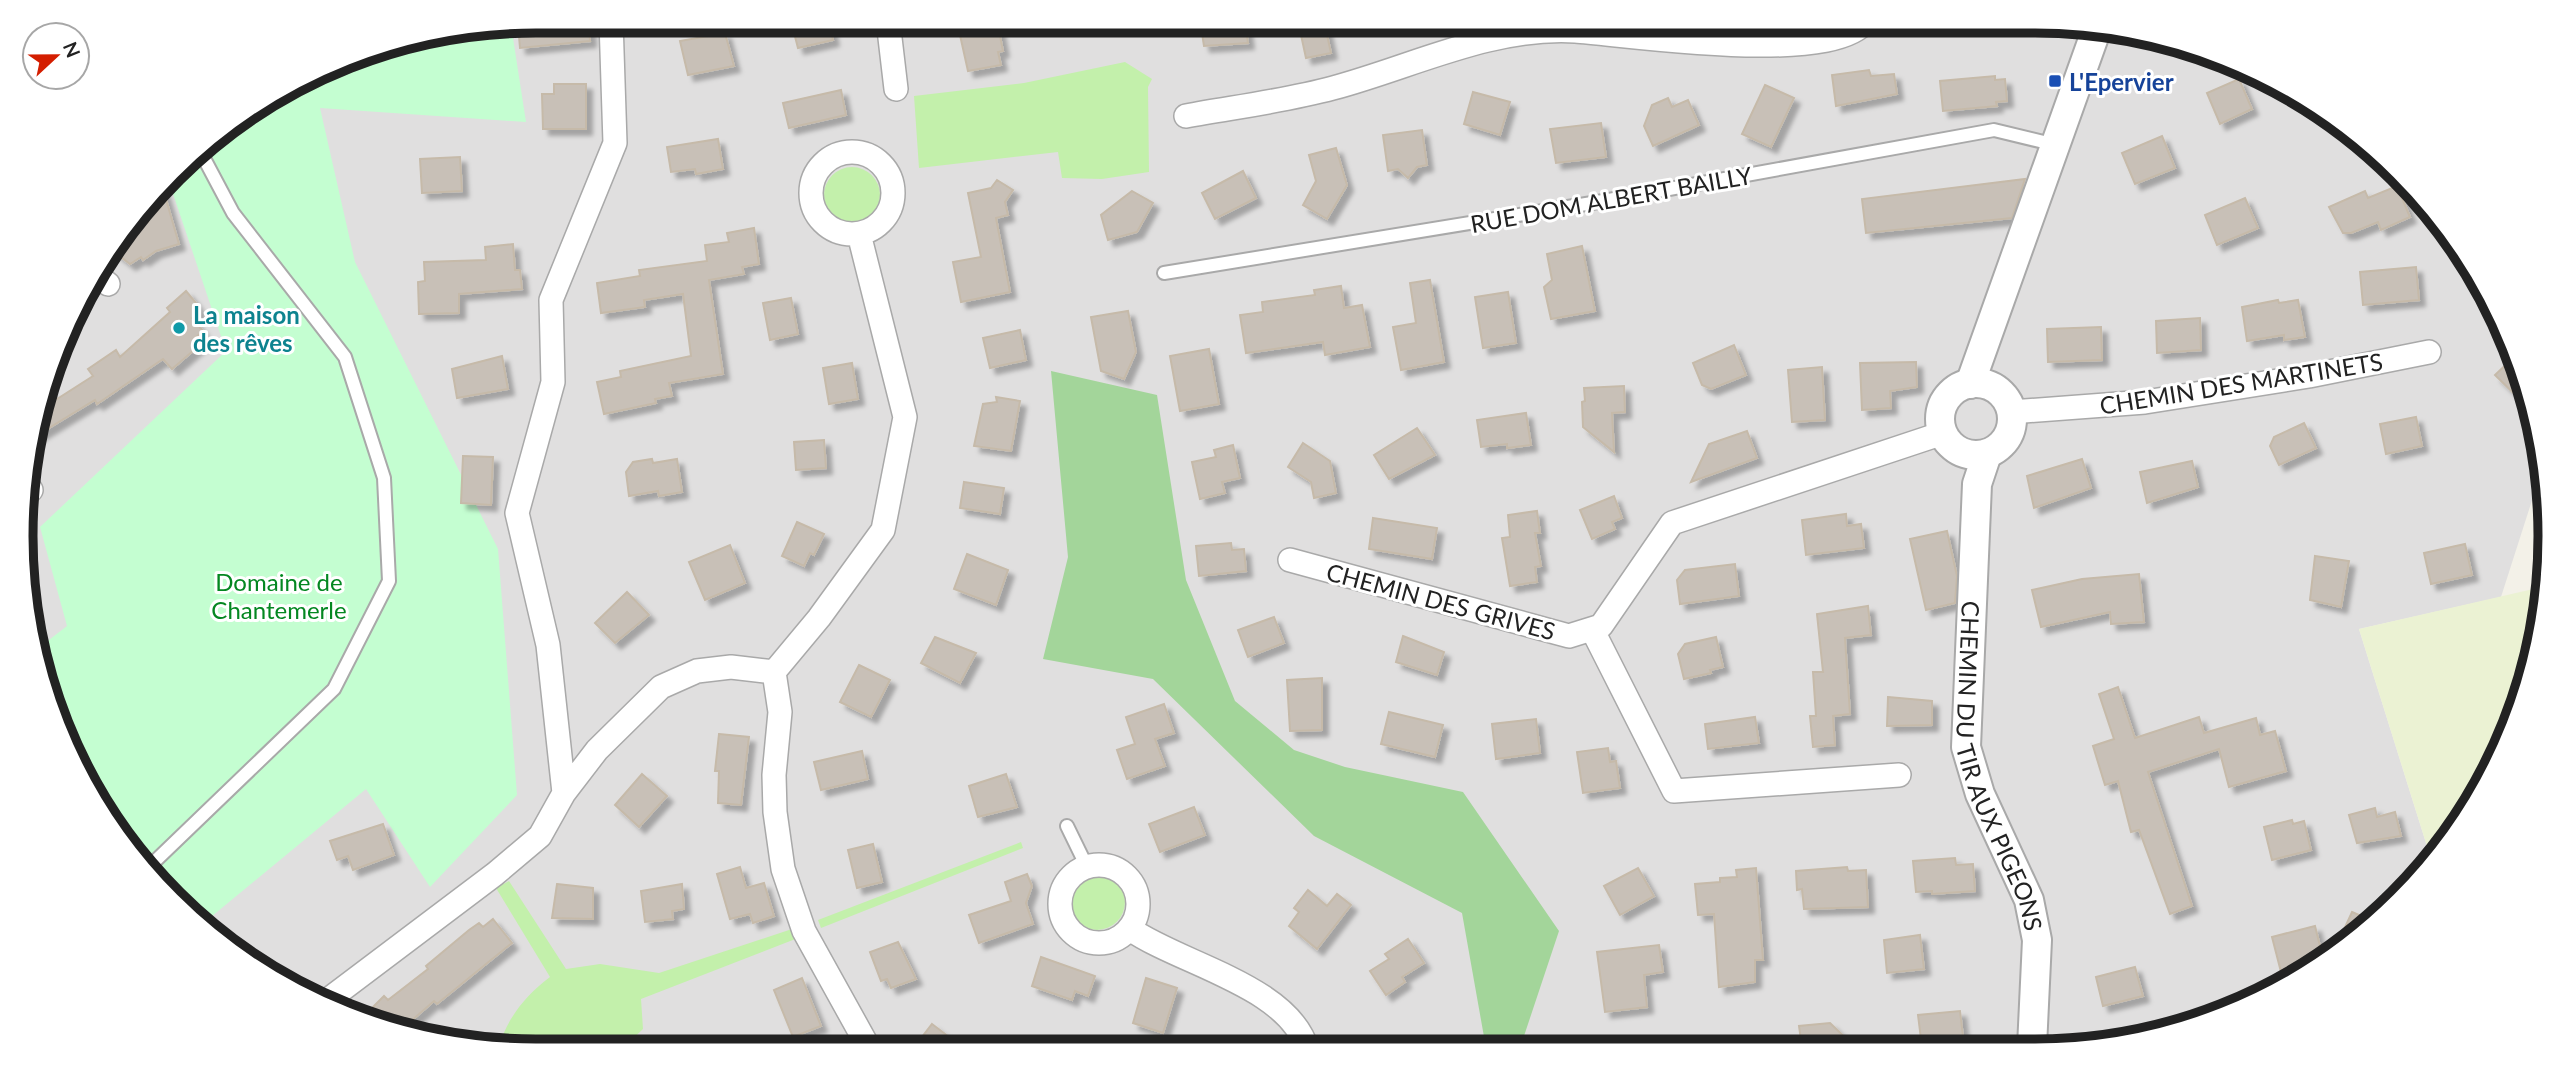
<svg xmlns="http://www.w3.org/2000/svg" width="2571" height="1072" font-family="Lato,sans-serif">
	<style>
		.residential { fill: #e0dfdf }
		.farmland { fill: #ebf2d3 }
		.grass { fill: #c3f0ab }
		.forest { fill: #a3d59a }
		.park { fill: #c4fed1 }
		.building { fill: #c8c0b7; stroke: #c6baa9; stroke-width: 2; filter: url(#shadow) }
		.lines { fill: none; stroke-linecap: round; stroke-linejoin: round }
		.service-casing { stroke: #a9a9a9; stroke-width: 16 }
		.minor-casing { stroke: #a9a9a9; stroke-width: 26 }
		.tertiary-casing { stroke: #a9a9a9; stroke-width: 32 }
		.service { stroke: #fff; stroke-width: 12 }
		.minor { stroke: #fff; stroke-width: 23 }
		.tertiary { stroke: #fff; stroke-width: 28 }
		.transit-dot { fill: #1a4fb4; stroke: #fff; stroke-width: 2.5 }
		.culture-dot { fill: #0f9aa8; stroke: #fff; stroke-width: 2.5 }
		.labels { text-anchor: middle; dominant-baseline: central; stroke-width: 6; stroke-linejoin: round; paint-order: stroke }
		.transit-label { font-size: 24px; font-weight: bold; fill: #164399; stroke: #fff; text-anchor: start }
		.street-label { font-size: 24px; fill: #222; stroke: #fff }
		.culture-label { font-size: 24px; font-weight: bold; fill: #0d838f; stroke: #fff; text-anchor: start }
		.park-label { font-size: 24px; fill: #048721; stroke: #fff }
		.rim { fill: none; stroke: #222; stroke-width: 9 }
	</style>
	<defs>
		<filter id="shadow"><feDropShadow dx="6" dy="6" stdDeviation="2" flood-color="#0004"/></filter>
	</defs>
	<rect width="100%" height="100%" fill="#f3f1e8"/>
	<path class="residential" d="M536 21H2035L2201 48 2293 90 2375 149 2444 223 2497 309 2533 403 2543 466 2501 597 2359 629 2431 859 2374 923 2262 998 2103 1047 536 1051 370 1024 279 982 197 923 90 793 48 702 25 604 31 436 90 279 197 149 279 90 370 48Z"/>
	<path class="farmland" d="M2543 466 2548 497 2532 499Z
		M2546 586V604L2523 702 2463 822 2431 859 2359 629Z"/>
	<path class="grass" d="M1125 62 1152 79 1148 87 1149 172 1102 179 1062 178 1058 152 919 168 914 96 1024 83Z
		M824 195a28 28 0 1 1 56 0a28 28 0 1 1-56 0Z
		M1021 842 1023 848 821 928 818 920Z
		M1069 902a28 28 0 1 1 56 0a28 28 0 1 1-56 0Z
		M509 881 566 969 600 964 659 973 795 928 798 938 641 999 643 1029 620 1051H536L499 1045C509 1016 526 995 550 977L496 888Z"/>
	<path class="forest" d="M1051 371 1157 395 1186 580 1235 701 1294 750 1345 767 1463 792 1559 931 1520 1048H1486L1462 913 1314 836 1153 679 1043 659 1068 557Z"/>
	<path class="park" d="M511 25 526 122 320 108 355 262 498 549 517 795 430 887 366 789 200 926 90 793 48 702 36 650 67 626 40 527 226 351 169 182 197 149 279 90 370 48Z"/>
	<path class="building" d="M536 21H589L590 41 520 48 518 24Z
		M791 21H829L833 40 798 48Z
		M982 21H997L1003 51 998 52 1001 65 968 71 958 26Z
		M1200 21H1245L1248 43 1204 46Z
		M1298 21H1324L1331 53 1306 58Z
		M725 33 734 66 688 75 680 41Z
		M1869 70 1871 76 1894 74 1897 94 1836 106 1832 75Z
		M1995 76V80L2005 79 2007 101 1996 102 1997 106 1943 111 1940 81Z
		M2239 79 2252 109 2220 124 2207 93Z
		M554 84H586V129H543L542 94H554Z
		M1765 85 1794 98 1771 147 1742 134Z
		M841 90 846 115 789 128 783 103Z
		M1473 92 1510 102 1500 135 1464 124Z
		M1668 98 1672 107 1688 100 1699 125 1653 146 1644 126 1652 105Z
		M1601 123 1606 157 1556 163 1550 129Z
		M1422 130 1427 165 1417 167 1408 178 1398 169 1388 171 1383 135Z
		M2162 136 2175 168 2135 184 2122 153Z
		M718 139 723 169 696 174 695 169 671 172 667 147Z
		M1336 148 1347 185 1327 219 1303 205 1316 181 1309 155Z
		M460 157 462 191 422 193 420 159Z
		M1243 171 1256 198 1215 219 1202 193Z
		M2025 179 2012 218 1866 233 1862 199Z
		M997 180 1013 190 1005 202 1008 215 996 218 1010 292 961 302 953 262 981 257 968 193 991 188Z
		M2397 186 2410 217 2381 230 2378 222 2351 233H2343L2329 207 2365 191 2368 198Z
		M163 189 179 244 156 251 143 260 141 257 130 264 113 251 131 229 148 222 145 212Z
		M1132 191 1153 203 1137 232 1108 240 1101 215Z
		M2245 198 2258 228 2217 245 2205 215Z
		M754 228 759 264 742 267 744 274 709 280 723 374 669 383 672 396 655 399 656 403 604 414 597 382 621 377 620 371 691 356 683 294 644 300 645 307 601 313 597 283 640 276 639 270 707 261 705 245 729 242 727 233Z
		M513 244 515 270H520L522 289 459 294V313L419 314 418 282 425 281 424 262 486 260 485 247Z
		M1582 246 1595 311 1551 319 1544 287 1552 280 1547 254Z
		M2416 267 2419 300 2363 305 2360 272Z
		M1430 280 1444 362 1401 370 1393 327 1416 323 1410 283Z
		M1341 286 1344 308 1362 305 1370 347 1325 355 1323 342 1246 353 1240 315 1263 312 1262 302 1315 295 1314 290Z
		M186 291 196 303 199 312 192 318 203 331 194 339 200 345 172 369 163 359 97 404 95 400 31 439 48 390 57 399 93 376 88 369 116 350 120 357 170 312 167 308Z
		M1508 292 1516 343 1483 348 1475 297Z
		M791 298 798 334 770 340 763 303Z
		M2278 300 2279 303 2298 300 2305 337 2284 340V335L2247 341 2242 307Z
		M1128 311 1136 352 1124 379 1101 371 1091 317Z
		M2200 318 2201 350 2157 353 2156 321Z
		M2101 327 2102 360 2048 362 2047 329Z
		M1020 330 1026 360 990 368 983 338Z
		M1734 345 1746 375 1711 389 1702 385 1693 363Z
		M1209 349 1219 404 1180 411 1170 356Z
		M502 356 508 389 457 398 452 369Z
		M2515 356 2533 403 2534 413 2495 375Z
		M1916 362 1917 387 1890 391 1891 408 1862 410 1860 363Z
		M852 363 858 399 829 404 823 368Z
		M1822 367 1825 420 1792 422 1788 370Z
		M1624 386 1625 412 1612 413 1614 452 1583 427 1582 402 1585 401 1584 388Z
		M996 397 1020 401 1011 451 974 446 983 404 997 402Z
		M1526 413 1531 445 1507 448V444L1481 447 1477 420Z
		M2416 417 2422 446 2386 454 2380 424Z
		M2304 423 2316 448 2279 465 2270 446 2274 437Z
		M1417 428 1435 455 1389 479 1374 455Z
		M1747 431 1757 458 1691 482 1709 444Z
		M824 440 826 468 796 470 794 442Z
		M1303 443 1330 461 1336 493 1314 498 1311 482 1288 467Z
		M1233 445 1240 478 1222 482 1225 493 1200 499 1192 462 1216 457 1214 450Z
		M463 456 493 457 491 505 461 503Z
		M652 459 653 463 677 459 682 492 659 496 658 491 629 496 626 472 633 462Z
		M2082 459 2091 488 2034 508 2027 476Z
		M2192 461 2198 487 2147 503 2140 472Z
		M964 482 1004 488 1000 514 960 508Z
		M1614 496 1622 518 1612 522 1615 529 1592 539 1580 510Z
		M1537 511 1540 533H1535L1541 566 1535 567 1537 582 1510 586 1502 538 1510 537 1508 515Z
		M1846 514 1847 526 1861 524 1864 548 1806 555 1802 520Z
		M1373 518 1437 528 1432 559 1369 549Z
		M797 522 824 534 814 555 810 553 804 566 782 556Z
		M1947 531 1957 576 1955 603 1926 610 1910 539Z
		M1231 543 1232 550 1244 549 1246 571 1199 576 1196 546Z
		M2465 544 2472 575 2431 584 2424 553Z
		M730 545 745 583 705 600 689 562Z
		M967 554 1008 570 996 605 954 589Z
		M2315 556 2349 561 2341 607 2310 600Z
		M1735 564 1739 596 1680 604 1677 580 1685 570Z
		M2139 574 2144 622 2111 624 2110 612 2041 627 2032 590 2082 579Z
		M627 592 649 615 615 643 595 623Z
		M1868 606 1871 635 1845 638 1850 714 1833 716 1835 745 1813 747 1810 716H1816L1813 672H1823L1817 614Z
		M1274 617 1284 643 1248 657 1238 630Z
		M1403 636 1444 652 1437 675 1396 662Z
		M935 637 976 653 960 683 921 663Z
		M1716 637 1723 667 1710 670 1711 673 1684 679 1678 654 1685 644Z
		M859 665 890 680 871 717 840 702Z
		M1322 678V730L1290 731 1287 680Z
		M2118 687 2135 738 2199 717 2204 733 2256 718 2260 735 2275 731 2286 771 2229 787 2219 749 2148 772 2192 906 2170 914 2139 830 2131 832 2118 781 2105 785 2093 746 2114 739 2099 694Z
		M1888 697 1932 701V725L1887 726Z
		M1164 704 1174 733 1155 739 1165 766 1127 779 1117 750 1135 744 1126 717Z
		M1389 712 1443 725 1435 757 1381 744Z
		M1755 717 1759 743 1708 749 1705 724Z
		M1536 719 1540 753 1496 759 1492 724Z
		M719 734 749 737 741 805 718 803 719 771H715Z
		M1608 748 1610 762 1616 761 1620 788 1583 793 1577 752Z
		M862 751 868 779 821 790 814 762Z
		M642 774 667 796 639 827 615 805Z
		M1006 774 1017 807 978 817 969 786Z
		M1194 807 1205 835 1160 852 1149 824Z
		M2375 808 2377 817 2395 812 2401 836 2357 843 2349 815Z
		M2292 820 2293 824 2304 821 2311 850 2272 860 2264 827Z
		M383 824 394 855 353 870 348 856 337 860 330 841Z
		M873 844 882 882 857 888 848 850Z
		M1955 858 1956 865 1973 864 1975 891 1932 894V891L1916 892 1913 861Z
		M740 867 746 888 764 883 774 916 753 923 750 914 730 919 717 874Z
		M1847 867 1848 871 1866 870 1868 907 1804 909 1802 889 1797 890 1796 871Z
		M1638 868 1654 896 1620 915 1604 886Z
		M1756 868 1763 960H1755V982L1719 987 1714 914 1698 915 1695 884 1720 882V878L1737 877 1736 870Z
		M1027 874 1032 886 1026 903 1033 924 979 943 969 915 1011 901 1005 882Z
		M557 884 593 888V919L552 918Z
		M682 884 684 909 672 911 673 919 645 922 641 891Z
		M1308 890 1327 906 1337 894 1351 905 1317 949 1289 926 1299 912 1294 908Z
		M2352 912 2375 922 2335 949Z
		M493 919 512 943 437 1004 434 1001 402 1029 361 1019 384 996 388 1000 428 969 426 966 469 930 479 923 483 927Z
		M2315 926 2323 958 2281 972 2272 937Z
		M1920 935 1924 969 1887 973 1884 940Z
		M1408 939 1424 963 1402 977 1405 982 1386 995 1370 971 1389 959 1385 954Z
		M898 942 916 979 891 988 887 979 881 981 870 952Z
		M1659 945 1663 972 1644 975 1647 1007 1605 1012 1597 952Z
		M1041 957 1095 976 1088 996 1075 991 1072 1000 1032 986Z
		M2135 967 2143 996 2103 1006 2096 977Z
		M802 978 821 1026 793 1037 774 990Z
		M1146 978 1177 988 1163 1033 1133 1023Z
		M1960 1011 1964 1045 1922 1047 1918 1015Z
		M1830 1023 1855 1047H1802L1799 1026Z
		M932 1024 966 1050H912Z"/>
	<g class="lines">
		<g class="service-casing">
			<path id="service" d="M1164 273 1592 203 1994 130 2056 145
				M1067 826 1087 867
				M150 866 334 689 389 581 384 478 345 357 233 213 198 147"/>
		</g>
		<g class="minor-casing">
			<path id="minor" d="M888 21 896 89
				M1186 116C1235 107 1285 101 1333 88 1412 67 1491 26 1575 31 1631 35 1832 66 1866 21
				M811 193a41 41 0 1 1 82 0a41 41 0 1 1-82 0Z
				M94 273 108 284
				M2011 412 2145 402 2309 376 2429 352
				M29 491 31 490
				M1290 560 1569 636 1601 626 1672 523 1943 433
				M1592 629 1674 791 1899 775
				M774 672 780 712 774 775 775 812 783 869 804 931 870 1050
				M564 793 548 645 517 513 553 382 551 300 615 143 611 21
				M1060 904a39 39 0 1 1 78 0a39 39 0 1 1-78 0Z
				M1130 929C1180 964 1289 986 1307 1049
				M324 1003 495 874 540 836 564 793 597 750 661 687 697 671 731 667 774 672 819 618 883 530 905 417 859 234"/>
		</g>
		<g class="tertiary-casing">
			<g id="tertiary">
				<circle cx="1976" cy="419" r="36"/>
				<path d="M1970 384 2096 31"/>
				<path id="s1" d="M1987 454 1977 484 1966 747 1980 794 2029 900 2037 940 2032 1047"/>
			</g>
		</g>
		<use href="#service" class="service"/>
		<use href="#minor" class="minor"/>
		<use href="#tertiary" class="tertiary"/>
	</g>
	<rect class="transit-dot" x="2048" y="74" width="14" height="14" rx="3.5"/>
	<circle class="culture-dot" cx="179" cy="328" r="7"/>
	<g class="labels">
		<g class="transit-label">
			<text x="2069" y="81">L'Epervier</text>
		</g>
		<g class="street-label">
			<text transform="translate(1611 199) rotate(-10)">RUE DOM ALBERT BAILLY</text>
			<text transform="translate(2241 383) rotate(-9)">CHEMIN DES MARTINETS</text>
			<text transform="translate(1441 601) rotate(15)">CHEMIN DES GRIVES</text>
			<text stroke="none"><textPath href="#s1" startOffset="320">CHEMIN DU TIR AUX PIGEONS</textPath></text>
		</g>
		<g class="culture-label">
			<text x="193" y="314">La maison<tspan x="193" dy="28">des rêves</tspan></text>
		</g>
		<g class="park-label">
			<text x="279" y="581">Domaine de<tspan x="279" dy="28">Chantemerle</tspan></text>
		</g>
	</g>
	<path d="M0 0H2571V1072H0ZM536 33H2035A503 503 0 0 1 2538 536V536A503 503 0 0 1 2035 1039H536A503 503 0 0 1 33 536V536A503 503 0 0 1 536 33Z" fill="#fff" fill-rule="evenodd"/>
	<path class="rim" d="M536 33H2035A503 503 0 0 1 2538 536V536A503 503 0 0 1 2035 1039H536A503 503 0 0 1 33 536V536A503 503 0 0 1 536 33Z"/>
	<g transform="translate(56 56) rotate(68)"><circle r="33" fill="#ffffff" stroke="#a7a7a7" stroke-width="2"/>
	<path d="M0-5L12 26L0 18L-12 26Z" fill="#d41e00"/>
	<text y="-10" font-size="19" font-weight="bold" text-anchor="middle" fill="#222222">N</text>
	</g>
</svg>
